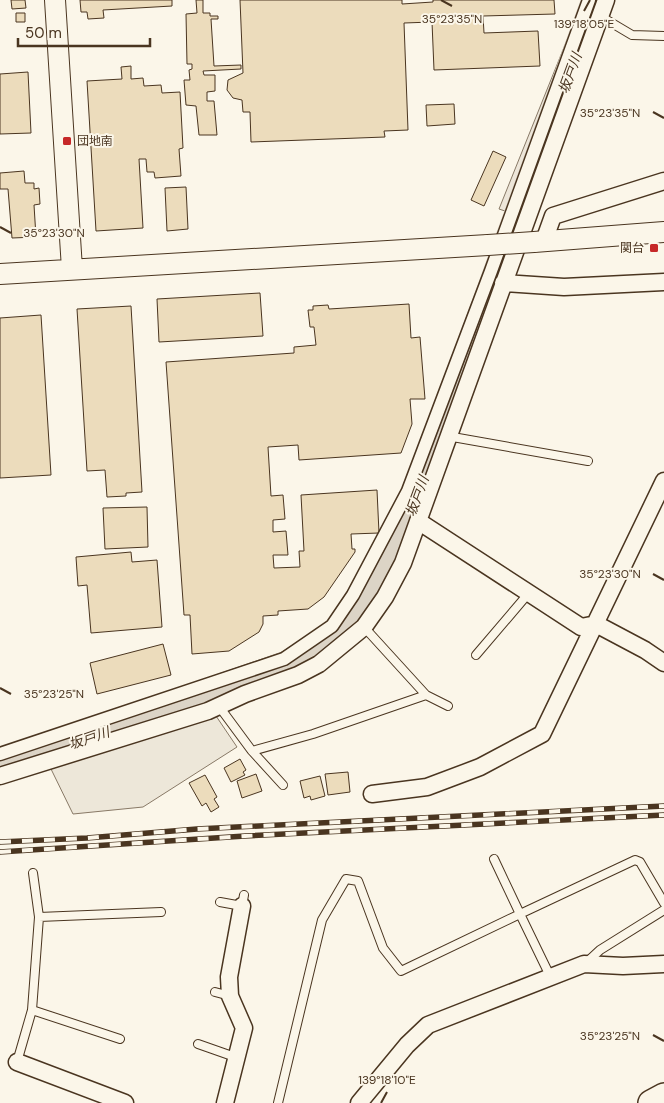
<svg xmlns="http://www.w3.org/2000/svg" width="664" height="1103" font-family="'DM Sans','Noto Sans JP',sans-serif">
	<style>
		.green { fill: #ede6d9; stroke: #887966 }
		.parking { fill: #ede7d9; stroke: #887966 }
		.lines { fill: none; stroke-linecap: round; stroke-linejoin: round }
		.river { stroke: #dcd4c6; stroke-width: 31 }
		.building { fill: #ecdcbc; stroke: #4a3520 }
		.service-casing { stroke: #4a3520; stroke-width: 10 }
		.pedestrian-casing { stroke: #4a3520; stroke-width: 15 }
		.minor-casing { stroke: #4a3520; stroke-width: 19 }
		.tertiary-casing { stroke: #4a3520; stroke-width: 22 }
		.primary-casing { stroke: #4a3520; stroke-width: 28 }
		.service { stroke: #fbf6e9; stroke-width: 8 }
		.pedestrian { stroke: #fbf6e9; stroke-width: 12 }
		.minor { stroke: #fbf6e9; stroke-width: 16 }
		.tertiary { stroke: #fbf6e9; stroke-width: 20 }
		.primary { stroke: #fbf6e9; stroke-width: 25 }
		.rail-casing { stroke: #4a3520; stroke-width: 5.5 }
		.rail { stroke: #fbf6e9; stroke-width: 4; stroke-dasharray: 11; stroke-linecap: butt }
		.tertiary-bridge-casing { stroke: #4a3520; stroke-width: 22; stroke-linecap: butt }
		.tertiary-bridge { stroke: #fbf6e9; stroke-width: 20 }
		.ticks { fill: none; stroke: #4a3520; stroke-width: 2 }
		.poi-dot { fill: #c62828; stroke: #fbf6e9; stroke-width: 2 }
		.labels { text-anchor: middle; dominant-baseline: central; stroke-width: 4; stroke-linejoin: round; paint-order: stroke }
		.poi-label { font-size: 12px; fill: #4a3520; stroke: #fbf6e9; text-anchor: start }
		.water-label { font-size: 14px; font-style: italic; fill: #4a3520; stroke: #fbf6e9 }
		.ticks-label { font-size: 12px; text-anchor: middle; fill: #4a3520; stroke: #fbf6e9; stroke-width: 4; stroke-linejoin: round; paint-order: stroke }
	</style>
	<rect width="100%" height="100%" fill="#fbf6e9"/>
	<path class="green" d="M583 0 517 208 505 211 499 209Z
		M483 273 495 275 403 521 365 602 340 631 307 661 0 761V750L282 652 331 620 349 595 403 493Z"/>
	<path class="parking" d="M214 713 237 747 143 807 73 814 51 769Z"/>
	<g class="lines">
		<path class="river" d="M0 766C64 747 127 725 190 704 242 686 300 675 340 636 376 602 391 565 409 520L597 0"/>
	</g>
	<path class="building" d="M11 0H25L26 8 12 9Z
		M80 0H172V6L103 10 104 18 88 19 87 12H81Z
		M196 0H203V13H210V16H218V19H211L214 66 241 65V69L203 71 204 75H215V91L207 92V101H214L217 135H199L196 106 186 105 184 80H190L189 70 192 69V64H187L186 14 197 13Z
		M240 0H402V4L433 2V0H554L555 14 483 16 484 33 538 31 540 66 434 70 432 22 404 23 408 130 384 131 385 137 251 142 250 112H243L242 100 233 98 227 90 228 80 243 73Z
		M16 13H25V22H16Z
		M131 66V79L143 78 144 86 161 85 162 93 180 92 183 148 179 149 181 176 155 178 154 172H147L146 159H139L143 228 96 231 87 81 122 79 121 67Z
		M28 72 31 133 0 134V74Z
		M454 104 455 124 427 126 426 105Z
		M493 151 506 157 484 206 471 200Z
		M24 171 25 183H34V189L39 188 40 204 34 205 36 237 12 238 8 189H0V173Z
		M186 187 188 229 167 231 165 188Z
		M260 293 263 336 159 342 157 299Z
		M409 304 411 338 420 337 425 399H410L412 424 401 453 299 460 298 445 268 447 271 496 283 495 285 519 273 520V532L286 531 288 555H273L274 568 300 567 299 551H304L301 495 377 490 379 533 351 534 352 549H355V552L324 597 308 609 278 611V615L263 616V624L259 632 229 651 192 654 190 615H184L166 362 294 353V347L316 345 314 327H310L308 310H313V306L328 305 329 309Z
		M131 306 142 492 126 493V496L107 497 105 470 87 471 77 309Z
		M41 315 51 475 0 478V318Z
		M147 507 148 547 105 549 103 508Z
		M131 552 132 562 157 560 162 627 91 633 87 585 78 586 76 557Z
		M163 644 171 675 97 694 90 663Z
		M240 759 246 770 243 772 245 775 231 782 224 768Z
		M348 772 350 792 328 795 325 774Z
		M256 774 262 791 242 798 237 781Z
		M205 775 217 797 214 799 219 807 211 812 206 803 202 806 189 783Z
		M320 776 325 796 311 800 310 796 304 798 300 781Z"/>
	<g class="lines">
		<g class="service-casing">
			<path id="service" d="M600 16 632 35 664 36
				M447 436 588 461
				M364 627 426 695 448 706
				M476 655 528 594
				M218 705 252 751 283 785
				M252 751 313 734 426 695
				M494 859 520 914 635 860 640 862 664 903
				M220 902 242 906 244 895
				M39 917 161 912
				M586 963 600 950 664 910
				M215 992 230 996
				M32 1010 120 1039
				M198 1044 235 1057
				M17 1062 32 1010 39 917 33 873
				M278 1103 322 920 346 879 358 881 383 948 401 971 520 914 551 978"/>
		</g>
		<g class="pedestrian-casing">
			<path id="pedestrian" d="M0 754 284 659 332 626 353 595 408 491 491 271 589 0"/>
		</g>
		<g class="minor-casing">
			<path id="minor" d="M544 241 553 216 664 181
				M503 283 564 287 664 282
				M418 521 581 627 596 624 645 650 664 663
				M0 776 208 711 245 694 298 675 319 664 364 627 385 597 403 563 606 0
				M372 794 427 787 480 767 542 734 664 481
				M17 1062 125 1103
				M225 1103 244 1028 230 996 229 977 242 906
				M359 1103 407 1045 428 1025 584 964 623 966 664 964"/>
		</g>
		<g class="tertiary-casing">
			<path id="tertiary" d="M55 0 72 269
				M534 242 664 232
				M0 274 488 245"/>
		</g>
		<g class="primary-casing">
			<path id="primary" d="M651 1103 664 1096"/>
		</g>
		<use href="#service" class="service"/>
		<use href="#pedestrian" class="pedestrian"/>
		<use href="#minor" class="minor"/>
		<use href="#tertiary" class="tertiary"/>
		<use href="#primary" class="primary"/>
		<g class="rail-casing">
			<path id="rail" d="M0 842 87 838 197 829 664 806
				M0 852 245 836 664 815"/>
		</g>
		<use href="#rail" class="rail"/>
		<g class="tertiary-bridge-casing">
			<path id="tertiary-bridge" d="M488 245 534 242"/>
		</g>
		<use href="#tertiary-bridge" class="tertiary-bridge"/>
	</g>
	<path class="ticks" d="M441 0 452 6M584 11 590 0M653 112 664 118M0 227 11 233M653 574 664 580M0 688 11 694M653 1035 664 1041M381 1103 387 1092"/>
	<g class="poi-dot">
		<rect x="62" y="136" width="10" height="10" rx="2.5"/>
		<rect x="649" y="243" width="10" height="10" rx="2.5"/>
	</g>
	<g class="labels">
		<g class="poi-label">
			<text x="77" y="141">団地南</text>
			<text x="644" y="248" text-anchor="end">関台</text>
		</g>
		<g class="water-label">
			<text transform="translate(570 73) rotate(-70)">坂戸川</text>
			<text transform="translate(417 496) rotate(-70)">坂戸川</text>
			<text transform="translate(89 738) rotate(-19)">坂戸川</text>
		</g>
	</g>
	<g class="ticks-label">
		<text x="452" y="23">35°23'35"N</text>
		<text x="584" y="28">139°18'05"E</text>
		<text x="610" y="117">35°23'35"N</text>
		<text x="54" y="237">35°23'30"N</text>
		<text x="610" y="578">35°23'30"N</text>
		<text x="54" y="698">35°23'25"N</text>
		<text x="610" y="1040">35°23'25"N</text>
		<text x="387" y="1084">139°18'10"E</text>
	</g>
	<path d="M18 38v8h132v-8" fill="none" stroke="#4a3520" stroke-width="2.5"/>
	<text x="25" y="38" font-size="15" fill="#4a3520" stroke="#fbf6e9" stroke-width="4" paint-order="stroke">50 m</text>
</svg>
